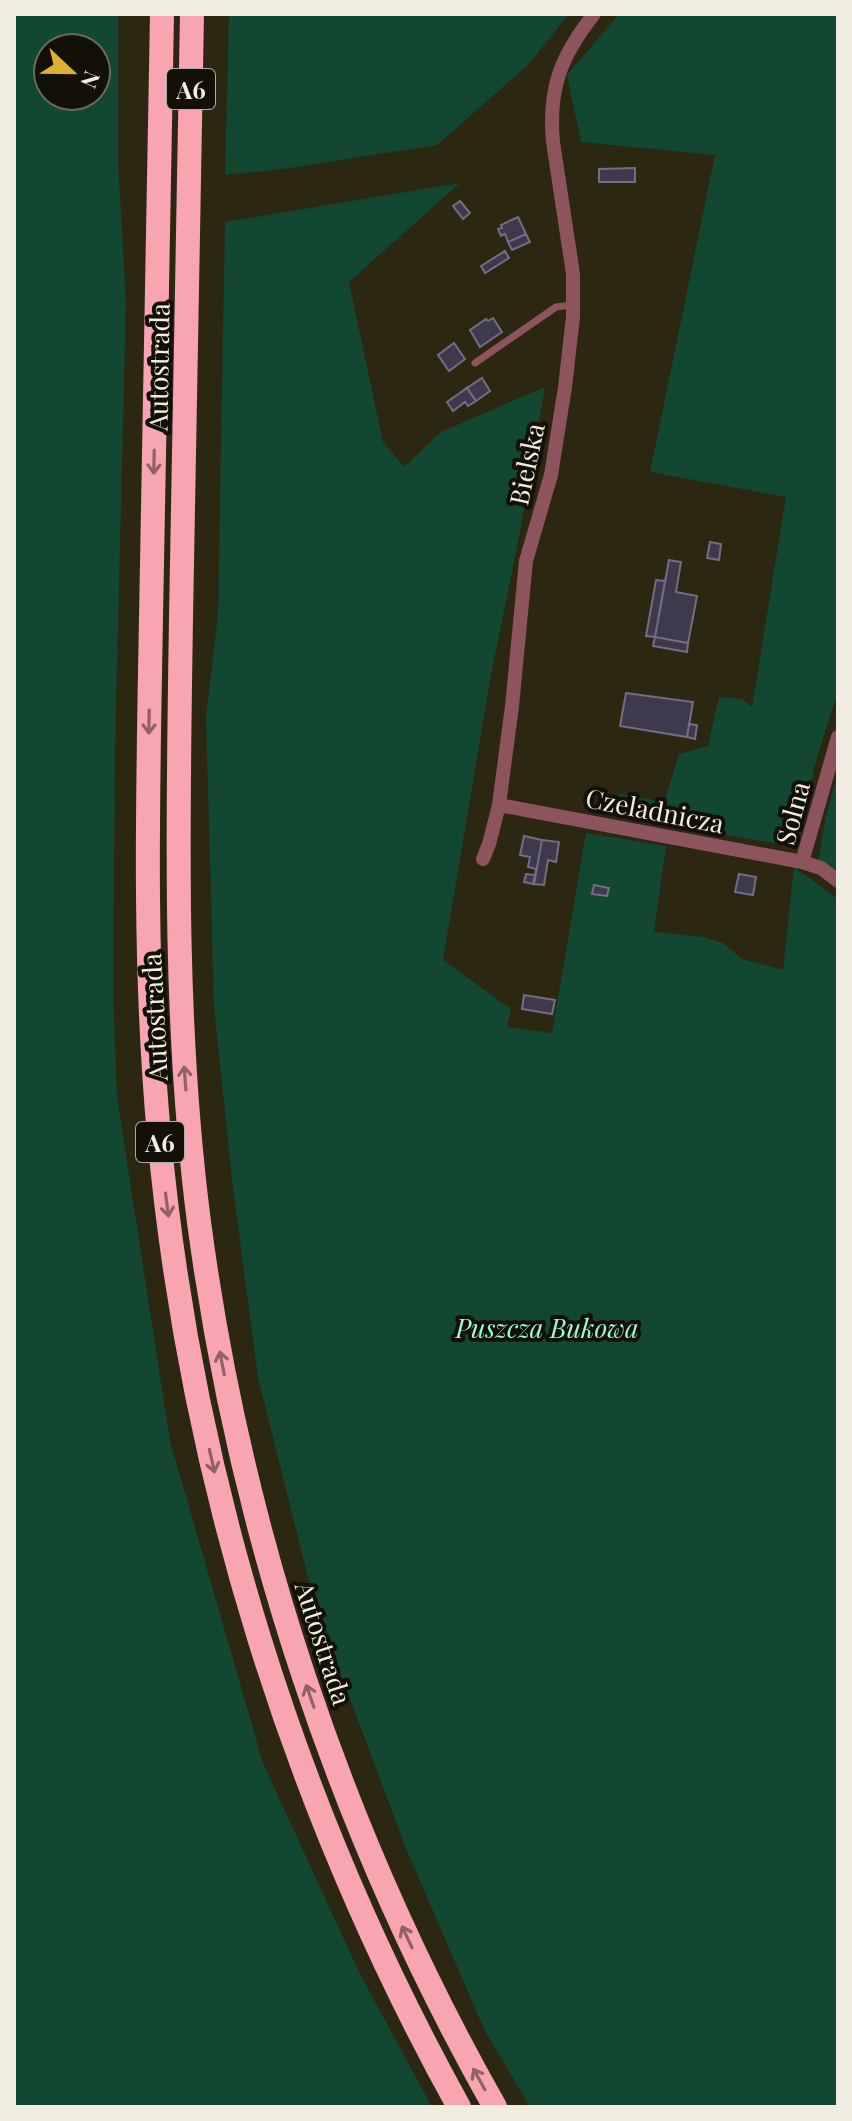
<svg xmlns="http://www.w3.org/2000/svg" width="852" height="2121" font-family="'Playfair Display',serif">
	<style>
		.green { fill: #124732; fill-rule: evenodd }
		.building { fill: #3f394e; stroke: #746e85; stroke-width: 2 }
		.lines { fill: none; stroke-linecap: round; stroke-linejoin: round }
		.lane { stroke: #8d545d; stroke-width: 7 }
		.street { stroke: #8d545d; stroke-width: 14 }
		.highway { stroke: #f9a4b1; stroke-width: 24 }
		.oneway { stroke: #916164 }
		.labels { text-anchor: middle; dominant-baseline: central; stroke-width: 8; stroke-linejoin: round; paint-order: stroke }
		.shield { fill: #121007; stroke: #aeaba0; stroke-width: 2 }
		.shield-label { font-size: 24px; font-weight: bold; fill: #f1eee1 }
		.street-label { font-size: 26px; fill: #f1eee1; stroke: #121007 }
		.park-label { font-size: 26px; font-style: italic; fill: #9afbce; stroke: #121007 }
	</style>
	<rect width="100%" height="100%" fill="#2c2711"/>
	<path class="green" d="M14 14H118V160L126 303 115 747 113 991 117 1097 170 1441 263 1763 360 1974 432 2107H14ZM48 48H96V96H48Z
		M229 14H569L528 65 437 145 290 168 225 175Z
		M619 14H838V691L814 768 798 847 616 817 606 805 620 794 664 802 679 754 708 746 719 697 742 699 752 707 786 497 650 472 715 155 581 142 567 75Z
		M460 183 349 282 383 442 404 467 441 432 545 387 519 537 490 680 443 960 511 1009 507 1027 552 1033 586 833 666 846 654 932 703 937 723 943 742 959 783 970 794 867 838 899V2107H530L484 2029 405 1846 338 1667 307 1573 258 1377 233 1188 214 1007 206 717 218 615 225 222Z
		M838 772V875L818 862 826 815Z"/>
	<path class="building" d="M635 168V182H599V169Z
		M460 201 470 213 463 219 453 206Z
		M518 217 526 234 508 242 505 234 501 236 498 229 502 228 501 225Z
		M526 234 530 242 512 250 508 242Z
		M505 251 509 258 485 273 481 266Z
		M493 318 502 332 480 347 470 330 486 319 488 321Z
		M454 343 465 359 449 371 438 355Z
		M482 378 490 391 476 401 467 388Z
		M467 388 476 401 468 406 465 402 453 411 447 402Z
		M710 542 721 544 719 560 707 558Z
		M669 560 681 562 676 592 697 596 688 643 655 637Z
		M656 580 665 581 655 637 646 636Z
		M655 637 688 643 687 652 653 646Z
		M626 693 693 702 687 737 620 726Z
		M689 724 697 725 695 739 687 737Z
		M524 836 542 840 534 884 536 869 528 867 530 857 520 855Z
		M542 840 559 842 556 862 548 860 544 885 534 884Z
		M526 874 535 875 533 884 524 882Z
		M739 874 756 877 753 895 735 892Z
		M594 885 609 888 607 896 592 894Z
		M524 995 555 1000 552 1014 522 1009Z"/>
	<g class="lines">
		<path class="lane" d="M475 363 556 307 572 305"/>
		<path class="street" d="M499 805 802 862 821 868 838 881
			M483 859 489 844 499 805 512 706 526 561 551 475 565 387 573 317V274L553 142C548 88 561 56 594 14
			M802 862 838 737"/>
		<path class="highway" d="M162 14C158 215 155 417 151 618 148 790 143 963 159 1135 190 1475 294 1809 459 2107
			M192 14C188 215 185 417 181 618 178 820 173 1021 199 1222 240 1532 341 1835 495 2107"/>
	</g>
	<defs><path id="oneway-shaft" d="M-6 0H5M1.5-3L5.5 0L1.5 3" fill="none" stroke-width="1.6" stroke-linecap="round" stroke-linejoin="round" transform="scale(2)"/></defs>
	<g class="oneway">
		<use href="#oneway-shaft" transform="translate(154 462) rotate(91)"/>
		<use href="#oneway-shaft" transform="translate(149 722) rotate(91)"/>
		<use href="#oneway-shaft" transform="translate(185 1078) rotate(-94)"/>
		<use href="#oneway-shaft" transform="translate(167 1205) rotate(83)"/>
		<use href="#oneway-shaft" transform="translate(222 1363) rotate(-101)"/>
		<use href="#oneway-shaft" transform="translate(212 1461) rotate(77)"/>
		<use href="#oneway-shaft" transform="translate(310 1696) rotate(-109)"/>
		<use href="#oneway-shaft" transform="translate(407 1937) rotate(-115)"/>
		<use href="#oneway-shaft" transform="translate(479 2079) rotate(-119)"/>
	</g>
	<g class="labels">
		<g class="shield">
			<rect x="167" y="69" width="48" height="40" rx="6"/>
			<rect x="136" y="1122" width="48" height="40" rx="6"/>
		</g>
		<g class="shield-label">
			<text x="191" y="89">A6</text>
			<text x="160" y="1142">A6</text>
		</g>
		<g class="street-label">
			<text transform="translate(158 367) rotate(-89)">Autostrada</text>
			<text transform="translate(526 464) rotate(-78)">Bielska</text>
			<text transform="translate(655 810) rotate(11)">Czeladnicza</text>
			<text transform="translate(792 813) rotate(-75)">Solna</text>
			<text transform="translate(154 1017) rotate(-93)">Autostrada</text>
			<text transform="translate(324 1643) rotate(72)">Autostrada</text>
		</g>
		<g class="park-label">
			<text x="547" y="1327">Puszcza Bukowa</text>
		</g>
	</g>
	<rect width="852" height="2121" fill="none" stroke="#f1eee1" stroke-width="32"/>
	<g transform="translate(72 72) rotate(112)"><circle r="38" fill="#121007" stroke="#6b695e" stroke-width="2"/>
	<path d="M0-6L14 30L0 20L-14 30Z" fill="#ddb233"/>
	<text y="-12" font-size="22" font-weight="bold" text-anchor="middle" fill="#f1eee1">N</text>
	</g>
</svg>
